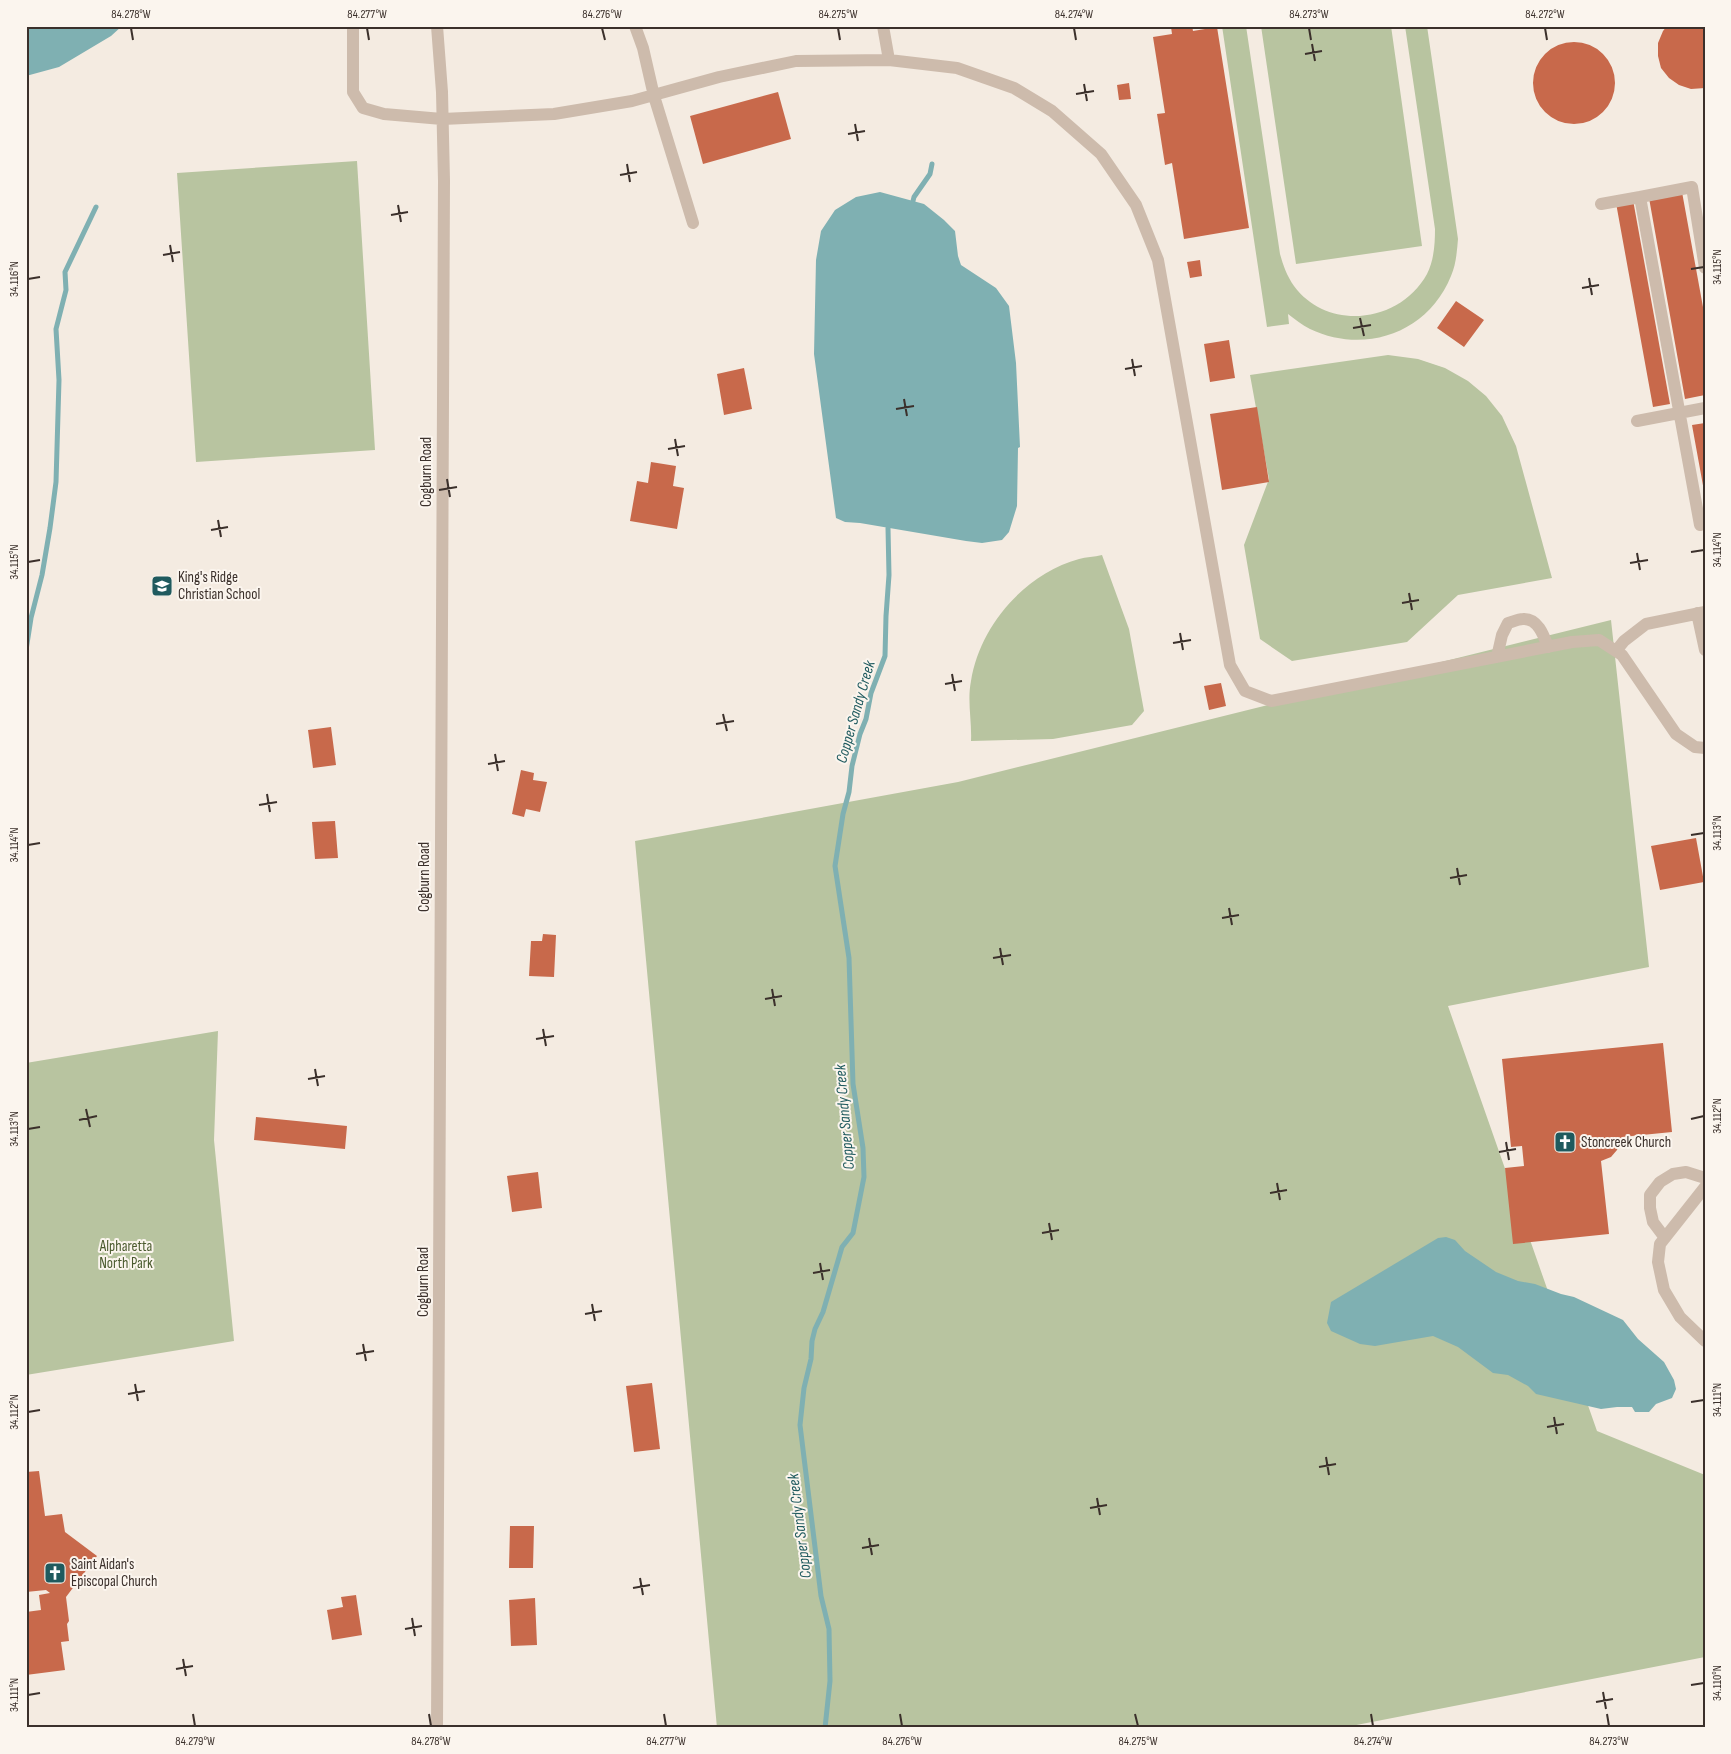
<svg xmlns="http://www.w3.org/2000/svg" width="1731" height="1754" font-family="'Sofia Sans Condensed',sans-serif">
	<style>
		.green { fill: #b8c4a0 }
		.water { fill: #7fb0b2 }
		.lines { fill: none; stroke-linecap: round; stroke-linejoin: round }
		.stream { stroke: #7fb0b2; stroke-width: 5 }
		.building { fill: #c8694b }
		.minor { stroke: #cdbbac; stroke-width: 12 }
		.ticks { fill: none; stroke: #3b302b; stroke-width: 2 }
		.labels { text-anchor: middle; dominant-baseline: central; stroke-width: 4; stroke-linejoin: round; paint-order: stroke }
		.street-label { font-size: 15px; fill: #3b302b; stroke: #fbf5ee }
		.poi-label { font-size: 15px; fill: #3b302b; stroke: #fbf5ee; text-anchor: start }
		.park-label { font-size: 15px; fill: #4a5a2e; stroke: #fbf5ee }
		.water-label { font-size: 16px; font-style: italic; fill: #1f5a5e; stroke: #fbf5ee }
		.neatline { fill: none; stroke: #3b302b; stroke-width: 2 }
		.ticks-label { font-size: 12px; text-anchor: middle; fill: #3b302b }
	</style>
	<rect width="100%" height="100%" fill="#f4ebe1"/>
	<path class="green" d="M1222 26H1246L1280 254C1283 265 1287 276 1294 286 1328 332 1400 323 1427 274 1434 260 1435 244 1435 229L1405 26H1427L1458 239C1457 251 1456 265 1451 276 1428 333 1365 355 1310 329 1302 325 1295 319 1288 314L1289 324 1267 327Z
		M1261 26H1391L1422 246 1296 264Z
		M357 161 375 450 196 462 177 173Z
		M1388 355 1418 359 1445 368 1468 381 1486 396 1502 416 1516 446 1552 578 1458 595 1407 642 1292 661 1260 639 1244 545 1269 479 1250 375Z
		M1102 555 1129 629 1144 711 1132 725 1053 739 971 741C972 721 967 701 971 681 980 625 1025 574 1079 559 1086 557 1094 557 1102 555Z
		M1611 620 1649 967 1448 1006 1597 1431 1705 1475V1657L1341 1728H717L635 841 958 782Z
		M218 1031 214 1140 234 1341 26 1375V1063Z"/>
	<path class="water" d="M26 26H122L111 36 59 67 26 76Z
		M880 192 924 204 944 220 955 231 958 256 961 265 996 288 1009 306 1016 363 1020 447 1018 448 1017 506 1009 532 1002 540 982 543 966 541 860 523 845 522 836 518 814 354 816 260 821 231 835 210 856 197Z
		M1446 1237 1455 1240 1465 1251 1496 1272 1518 1281 1535 1284 1561 1294 1574 1297 1623 1320 1638 1339 1664 1362 1674 1380 1676 1389 1672 1398 1656 1404 1649 1412H1635L1632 1407H1617L1601 1409 1536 1394 1528 1386 1508 1375 1493 1373 1458 1347 1433 1336 1375 1346 1360 1344 1331 1331 1327 1323 1331 1302 1438 1238Z"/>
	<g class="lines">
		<path class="stream" d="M913 201 914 197 930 174 932 164
			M26 650 31 618 42 575 50 528 56 482 59 380 56 329 66 290 65 272 96 207
			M825 1728 830 1681 829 1629 821 1596 800 1425 804 1388 811 1359 812 1341 815 1329 823 1312 842 1247 853 1233 864 1177 863 1148 853 1084 849 958 835 866 843 814 849 792 852 766 860 734 866 719 871 693 885 656 886 616 889 575 888 528"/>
	</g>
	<path class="building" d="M1177 26H1192L1193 31 1217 27 1249 228 1184 239 1172 163 1165 165 1157 114 1165 113 1153 37 1172 34 1171 27Z
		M1667 26H1705V88L1691 89 1679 85 1669 78 1661 68 1658 56V43L1663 31Z
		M1533 83a41 41 0 1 1 82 0a41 41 0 1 1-82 0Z
		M1129 83 1131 99 1119 100 1117 85Z
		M778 92 791 139 703 164 690 116Z
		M1682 192 1705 318V395L1685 399 1649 198Z
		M1633 200 1670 404 1653 407 1616 203Z
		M1200 260 1202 276 1190 278 1187 262Z
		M1456 301 1484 320 1464 347 1437 328Z
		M1229 340 1235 378 1210 382 1204 344Z
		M744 368 752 409 724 415 717 374Z
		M1257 407 1269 482 1222 490 1210 414Z
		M1705 423V491H1704L1692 425Z
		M651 462 676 466 673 486 684 488 677 529 630 521 637 481 648 483Z
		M1221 683 1226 706 1209 710 1204 686Z
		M331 727 336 765 313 768 308 730Z
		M521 770 534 773 533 780 547 782 540 812 526 809 524 817 512 814Z
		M335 821 338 858 315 859 312 822Z
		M1696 838 1704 882 1660 890 1651 846Z
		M543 934 556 935 554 977 529 976 531 941H542Z
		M1663 1043 1672 1132 1622 1137 1617 1150 1611 1157 1601 1161 1609 1234 1513 1244 1505 1168 1524 1166 1522 1146 1511 1147 1502 1059Z
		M256 1117 347 1126 345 1149 254 1140Z
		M538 1172 542 1208 512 1212 507 1176Z
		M652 1383 660 1449 634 1452 626 1386Z
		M39 1471 45 1516 62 1514 65 1532 97 1556 66 1597 69 1621 67 1624 69 1641 61 1642 65 1670 26 1675V1612L41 1610 39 1595 50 1593 46 1590 26 1592V1472Z
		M510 1526H534L533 1568H509Z
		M356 1595 362 1635 332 1640 327 1610 343 1607 341 1597Z
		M535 1598 537 1645 511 1646 509 1600Z"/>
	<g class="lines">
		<path class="minor" d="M353 26V92L363 108 384 114 442 119 554 114 632 101 719 77 796 61 889 60 883 26
			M635 26 643 48 654 96 693 223
			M889 60 957 68 1014 88 1052 111 1101 154 1136 205 1158 260 1230 665 1245 691 1271 701 1572 642 1599 640 1622 655 1676 734 1695 747 1705 748
			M1640 197 1692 187 1705 268
			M1601 204 1640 197 1700 525
			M1637 421 1705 408
			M1697 613 1705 650
			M1616 651 1624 641 1646 624 1705 612
			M1497 657 1502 635 1508 623C1512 622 1518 619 1523 619 1538 618 1544 636 1548 647
			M1705 1187 1660 1244 1658 1262 1664 1290 1680 1317 1705 1341
			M1665 1238 1653 1222 1650 1208V1195L1660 1182 1673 1174 1686 1172 1705 1178
			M437 1728 444 181 442 92 437 26"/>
	</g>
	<path class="ticks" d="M131 28 133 40M367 28 369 40M602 28 605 40M838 28 840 40M1074 28 1076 40M1309 28 1311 40M1545 28 1547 40M1312 44 1315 61M1305 54 1322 51M1084 84 1087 101M1076 94 1094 91M855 124 858 141M848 134 865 131M627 164 630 182M620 175 637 172M398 205 401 222M391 215 408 212M170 245 173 262M163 255 180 252M1691 269 1704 267M1589 278 1592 295M28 279 40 277M1582 288 1599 285M1360 318 1364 336M1353 328 1371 325M1132 359 1135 376M1125 369 1142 366M904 399 907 416M896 409 914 406M675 439 678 456M668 449 685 446M447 479 450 497M439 490 457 487M218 520 221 537M211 530 228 527M1691 552 1704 550M1637 553 1640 570M28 562 40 560M1630 563 1648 560M1409 593 1412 610M1402 603 1419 600M1180 633 1183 650M1173 643 1191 640M952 674 955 691M945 684 962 681M723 714 727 731M716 724 734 721M495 754 498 771M488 764 505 761M267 794 270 812M259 805 277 802M1691 835 1704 833M28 845 40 843M1457 868 1460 885M1450 878 1467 875M1229 908 1232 925M1222 918 1239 915M1000 948 1003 965M993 958 1011 955M772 989 775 1006M765 999 782 996M543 1029 546 1046M536 1039 554 1036M315 1069 318 1086M308 1079 325 1076M86 1109 90 1127M1691 1119 1704 1116M79 1120 97 1116M28 1129 40 1127M1506 1142 1509 1160M1499 1152 1516 1149M1277 1183 1280 1200M1270 1193 1287 1190M1049 1223 1052 1240M1042 1233 1059 1230M820 1263 823 1280M813 1273 830 1270M592 1304 595 1321M585 1314 602 1311M363 1344 366 1361M356 1354 374 1351M135 1384 138 1401M128 1394 145 1391M1691 1402 1704 1400M28 1412 40 1410M1554 1417 1557 1434M1547 1427 1564 1424M1326 1457 1329 1475M1319 1467 1336 1464M1097 1498 1100 1515M1090 1508 1107 1505M869 1538 872 1555M862 1548 879 1545M640 1578 643 1595M633 1588 650 1585M412 1618 415 1636M405 1629 422 1626M183 1659 186 1676M176 1669 193 1666M1691 1685 1704 1683M1603 1692 1606 1709M28 1695 40 1693M1596 1702 1613 1699M193 1714 195 1726M429 1714 431 1726M664 1714 666 1726M900 1714 902 1726M1135 1714 1138 1726M1371 1714 1373 1726M1607 1714 1609 1726"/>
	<defs>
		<g id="school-square" transform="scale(1.125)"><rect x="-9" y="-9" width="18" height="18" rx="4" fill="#1f5a5e" stroke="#fbf5ee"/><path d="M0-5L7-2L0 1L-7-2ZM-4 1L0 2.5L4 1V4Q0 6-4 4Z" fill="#fff"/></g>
		<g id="church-square" transform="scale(1.125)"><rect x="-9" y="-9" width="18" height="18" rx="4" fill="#1f5a5e" stroke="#fbf5ee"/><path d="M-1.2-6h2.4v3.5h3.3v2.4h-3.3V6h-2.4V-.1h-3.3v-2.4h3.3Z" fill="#fff"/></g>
	</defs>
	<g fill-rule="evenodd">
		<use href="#school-square" x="162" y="586"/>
		<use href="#church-square" x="1565" y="1142"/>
		<use href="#church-square" x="55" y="1573"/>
	</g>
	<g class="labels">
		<g class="street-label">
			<text transform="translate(426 472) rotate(-90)">Cogburn Road</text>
			<text transform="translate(424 877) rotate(-90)">Cogburn Road</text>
			<text transform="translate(423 1282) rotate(-90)">Cogburn Road</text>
		</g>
		<g class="poi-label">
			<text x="178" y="577">King's Ridge<tspan x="178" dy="17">Christian School</tspan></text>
			<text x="1581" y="1142">Stoncreek Church</text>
			<text x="71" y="1564">Saint Aidan's<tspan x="71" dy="17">Episcopal Church</tspan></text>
		</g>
		<g class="park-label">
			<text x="126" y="1246">Alpharetta<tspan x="126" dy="17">North Park</tspan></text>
		</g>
		<g class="water-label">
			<text transform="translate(856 712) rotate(-74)">Copper Sandy Creek</text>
			<text transform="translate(845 1117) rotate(-95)">Copper Sandy Creek</text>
			<text transform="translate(800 1526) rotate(-97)">Copper Sandy Creek</text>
		</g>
	</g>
	<rect width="1731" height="1754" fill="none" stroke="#fbf5ee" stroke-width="55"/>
	<rect x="28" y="28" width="1676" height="1698" class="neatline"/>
	<g class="ticks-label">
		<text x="131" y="18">84.278°W</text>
		<text x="367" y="18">84.277°W</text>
		<text x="602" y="18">84.276°W</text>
		<text x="838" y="18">84.275°W</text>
		<text x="1074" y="18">84.274°W</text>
		<text x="1309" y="18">84.273°W</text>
		<text x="1545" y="18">84.272°W</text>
		<text transform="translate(1717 267) rotate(-90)" y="4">34.115°N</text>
		<text transform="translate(14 279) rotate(-90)" y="4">34.116°N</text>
		<text transform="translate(1717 550) rotate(-90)" y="4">34.114°N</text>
		<text transform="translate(14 562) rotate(-90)" y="4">34.115°N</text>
		<text transform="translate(1717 833) rotate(-90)" y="4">34.113°N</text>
		<text transform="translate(14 845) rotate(-90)" y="4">34.114°N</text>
		<text transform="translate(1717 1116) rotate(-90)" y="4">34.112°N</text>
		<text transform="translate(14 1129) rotate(-90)" y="4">34.113°N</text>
		<text transform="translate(1717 1400) rotate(-90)" y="4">34.111°N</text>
		<text transform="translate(14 1412) rotate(-90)" y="4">34.112°N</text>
		<text transform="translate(1717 1683) rotate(-90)" y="4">34.110°N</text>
		<text transform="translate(14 1695) rotate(-90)" y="4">34.111°N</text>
		<text x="195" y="1745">84.279°W</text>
		<text x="431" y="1745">84.278°W</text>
		<text x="666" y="1745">84.277°W</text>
		<text x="902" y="1745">84.276°W</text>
		<text x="1138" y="1745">84.275°W</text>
		<text x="1373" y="1745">84.274°W</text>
		<text x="1609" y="1745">84.273°W</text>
	</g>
</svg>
